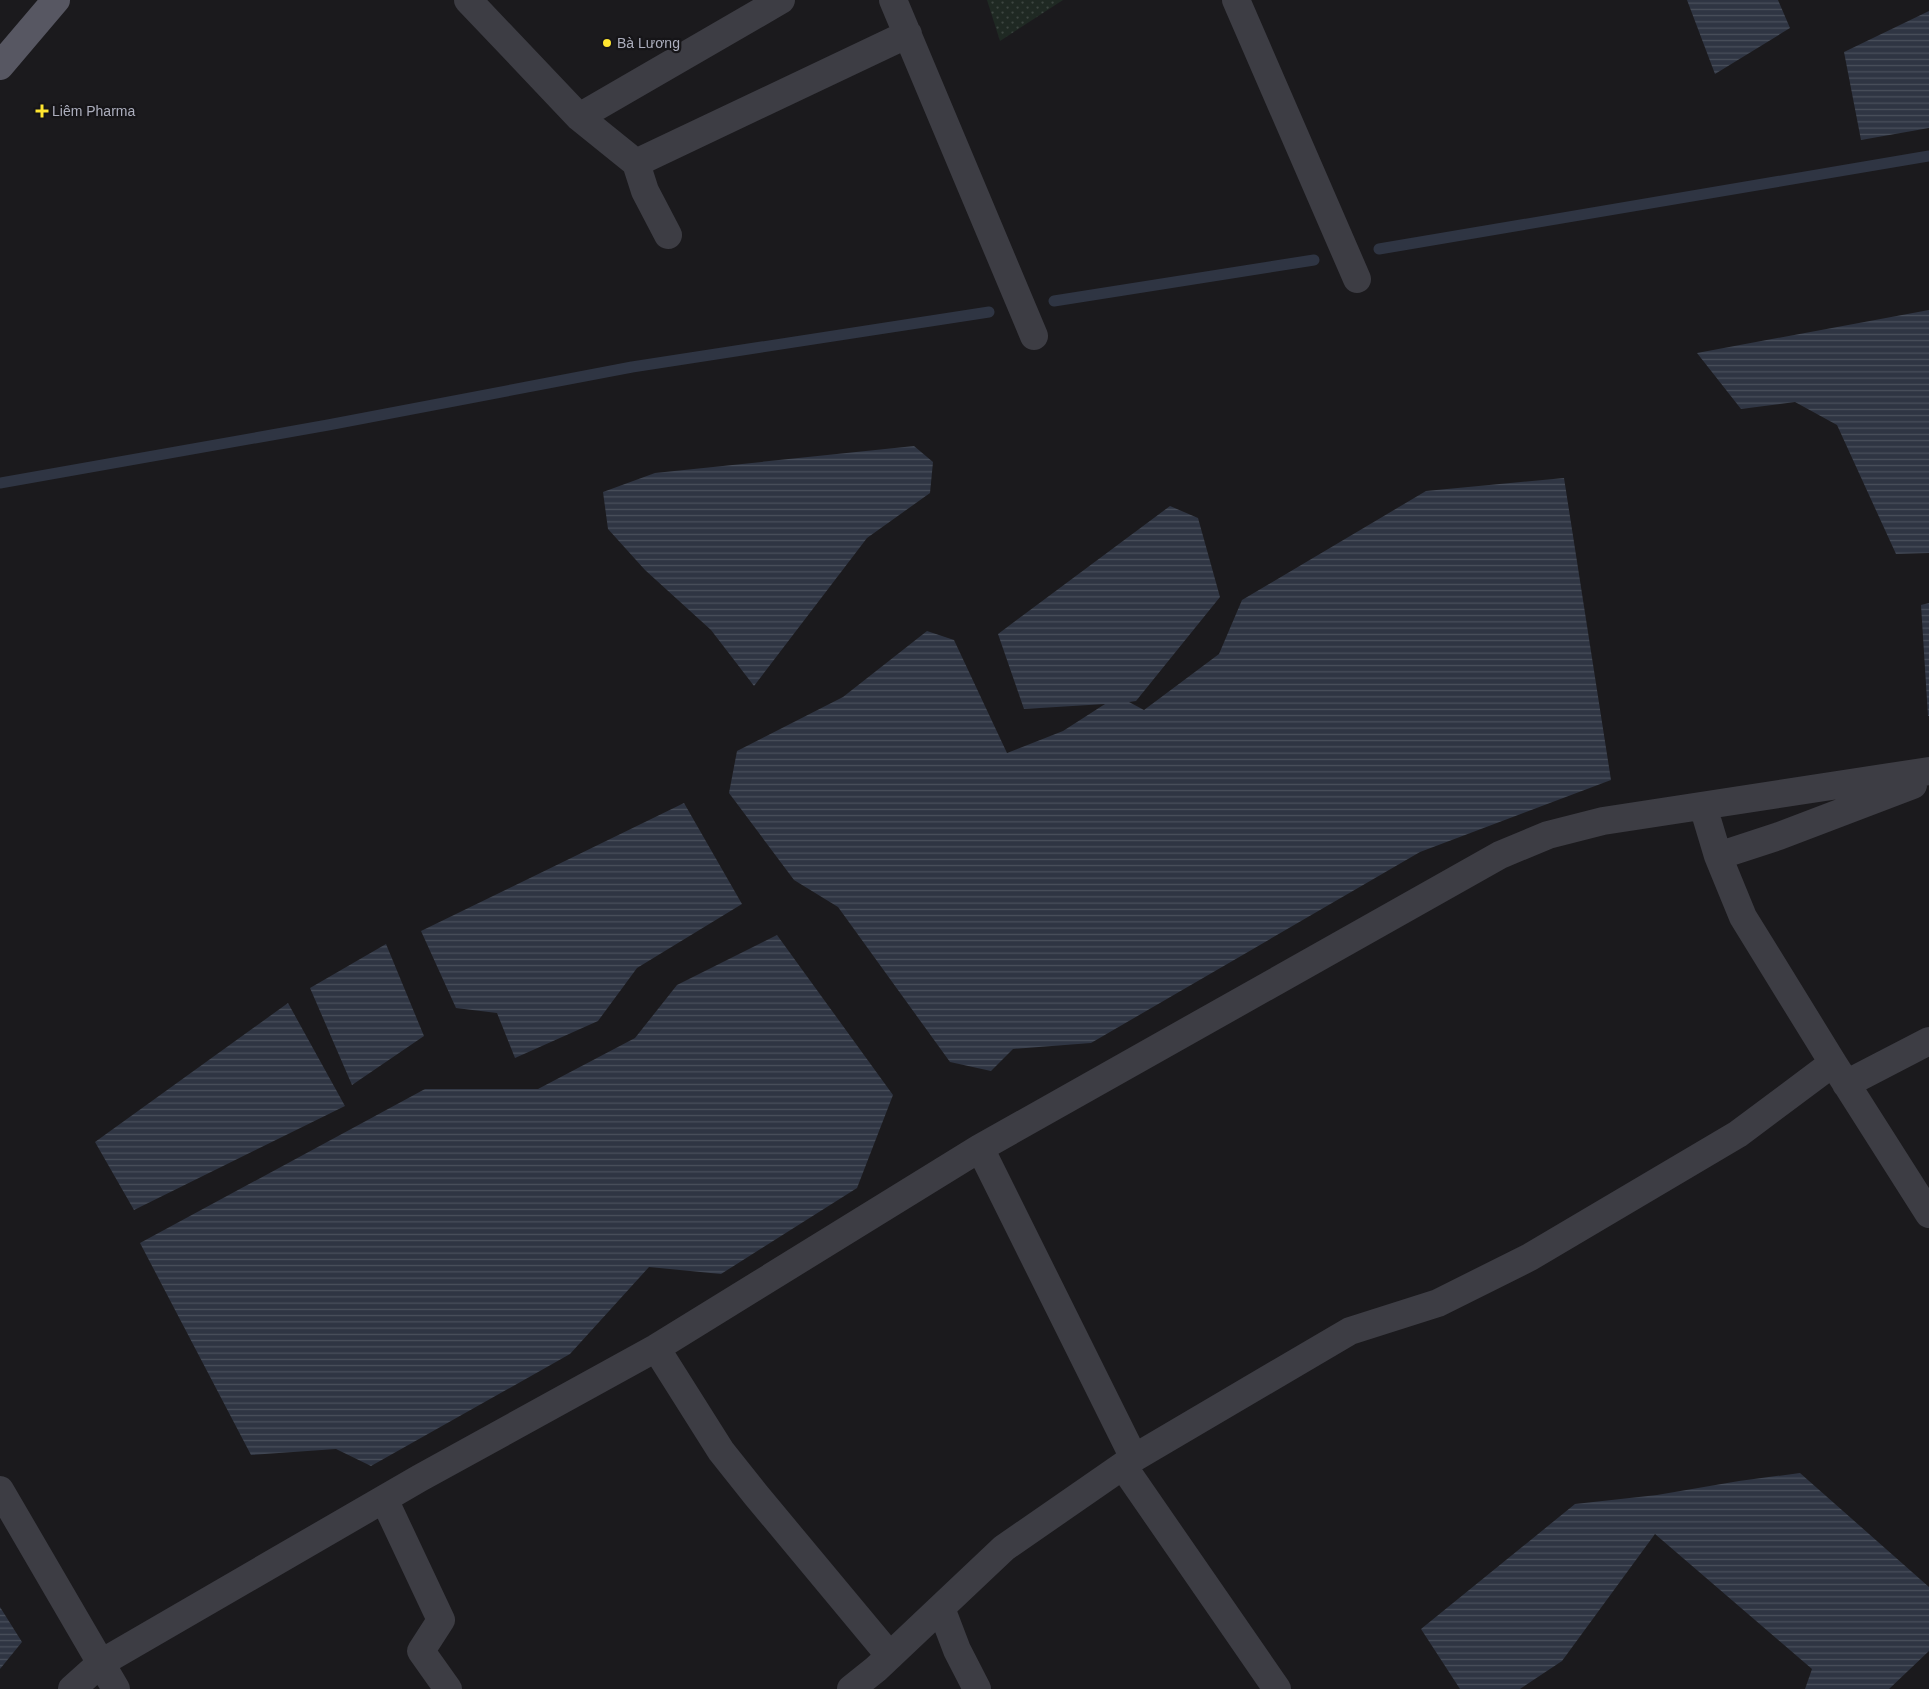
<svg xmlns="http://www.w3.org/2000/svg" width="1929" height="1689" font-family="Helvetica,sans-serif">
	<style>
		.grass { fill: url(#grass-dots) }
		.water { fill: url(#water-rules) }
		.lines { fill: none; stroke-linecap: round; stroke-linejoin: round }
		.stream { stroke: #2f3543; stroke-width: 11 }
		.minor { stroke: #3d3d44; stroke-width: 28 }
		.major { stroke: #575762; stroke-width: 28 }
		.poi-dot { fill: #ffe630; stroke: #161518; stroke-width: 2 }
		.labels { text-anchor: middle; dominant-baseline: central; stroke-width: 4.5; stroke-linejoin: round; paint-order: stroke }
		.poi-label { font-size: 14px; fill: #acaebd; stroke: #161518; text-anchor: start }
	</style>
	<defs>
		<pattern id="grass-dots" width="8" height="8" patternUnits="userSpaceOnUse" patternTransform="scale(1.25)"><rect width="8" height="8" fill="#1f2923"/><path d="M2 2h.1M6 6h.1" fill="none" stroke="#3d4641" stroke-width="1.8" stroke-linecap="round"/></pattern>
		<pattern id="water-rules" width="6" height="5" patternUnits="userSpaceOnUse" patternTransform="scale(1.25)"><rect width="6" height="5" fill="#2f3543"/><path d="M0 2.5h6" fill="none" stroke="#4a505c"/></pattern>
	</defs>
	<rect width="100%" height="100%" fill="#1b1a1d"/>
	<path class="grass" d="M987 0H1063L1000 41Z"/>
	<path class="water" d="M1687 0H1778L1790 28 1715 74Z
		M1929 11V128L1861 140 1844 52Z
		M1929 310V553L1896 554 1837 425 1795 402 1741 409 1697 353Z
		M914 446 933 462 930 493 867 538 754 686 711 630 645 570 608 529 603 492 655 473Z
		M1564 478 1611 780 1420 852 1091 1043 1013 1049 991 1071 950 1062 838 907 794 880 729 793 737 751 843 697 927 631 954 640 1007 753 1063 731 1105 704 1024 709 998 634 1170 506 1198 518 1220 597 1136 701 1129 702 1144 710 1219 654 1242 600 1426 491Z
		M1929 603V716H1928L1921 605Z
		M684 803 742 904 637 968 598 1021 515 1058 497 1013 456 1008 421 931Z
		M777 935 893 1095 857 1188 721 1274 649 1267 570 1354 371 1466 336 1449 251 1455 140 1243 425 1089H538L635 1038 677 985Z
		M386 944 424 1036 352 1085 310 988Z
		M288 1003 345 1106 134 1210 95 1142Z
		M1800 1473 1929 1587V1651L1889 1689H1805L1812 1669 1655 1534 1562 1661 1520 1689H1460L1421 1629 1575 1504 1657 1495 1739 1481Z
		M0 1607 22 1642 0 1669Z"/>
	<g class="lines">
		<path class="stream" d="M1379 249 1929 156
			M1054 301 1314 260
			M0 483 328 425 632 367 989 312"/>
		<path class="minor" d="M468 0 579 117 636 163 908 34
			M893 0 1034 336
			M1236 0 1357 279
			M579 117 781 0
			M636 163 645 191 668 235
			M1913 785 1779 836 1718 856 1743 917 1833 1063 1929 1214
			M1703 806 1718 856
			M1846 1084 1929 1041
			M980 1148 1134 1458
			M656 1348 721 1451 756 1495 890 1656
			M1123 1466 1277 1689
			M0 1490 116 1689
			M384 1499 441 1620 421 1651 448 1689
			M941 1608 957 1650 977 1689
			M72 1689 101 1663 420 1478 656 1348 980 1148 1500 855 1548 835 1603 821 1929 771
			M851 1689 876 1669 1004 1548 1134 1458 1350 1331 1438 1303 1530 1257 1738 1134 1833 1063"/>
		<path class="major" d="M0 66 56 0"/>
	</g>
	<g class="poi-dot">
		<circle cx="607" cy="43" r="5"/>
		<path d="M39.5 103.5h5v5h5v5h-5v5h-5v-5h-5v-5h5z"/>
	</g>
	<g class="labels">
		<g class="poi-label">
			<text x="617" y="43">Bà Lương</text>
			<text x="52" y="111">Liêm Pharma</text>
		</g>
	</g>
</svg>
